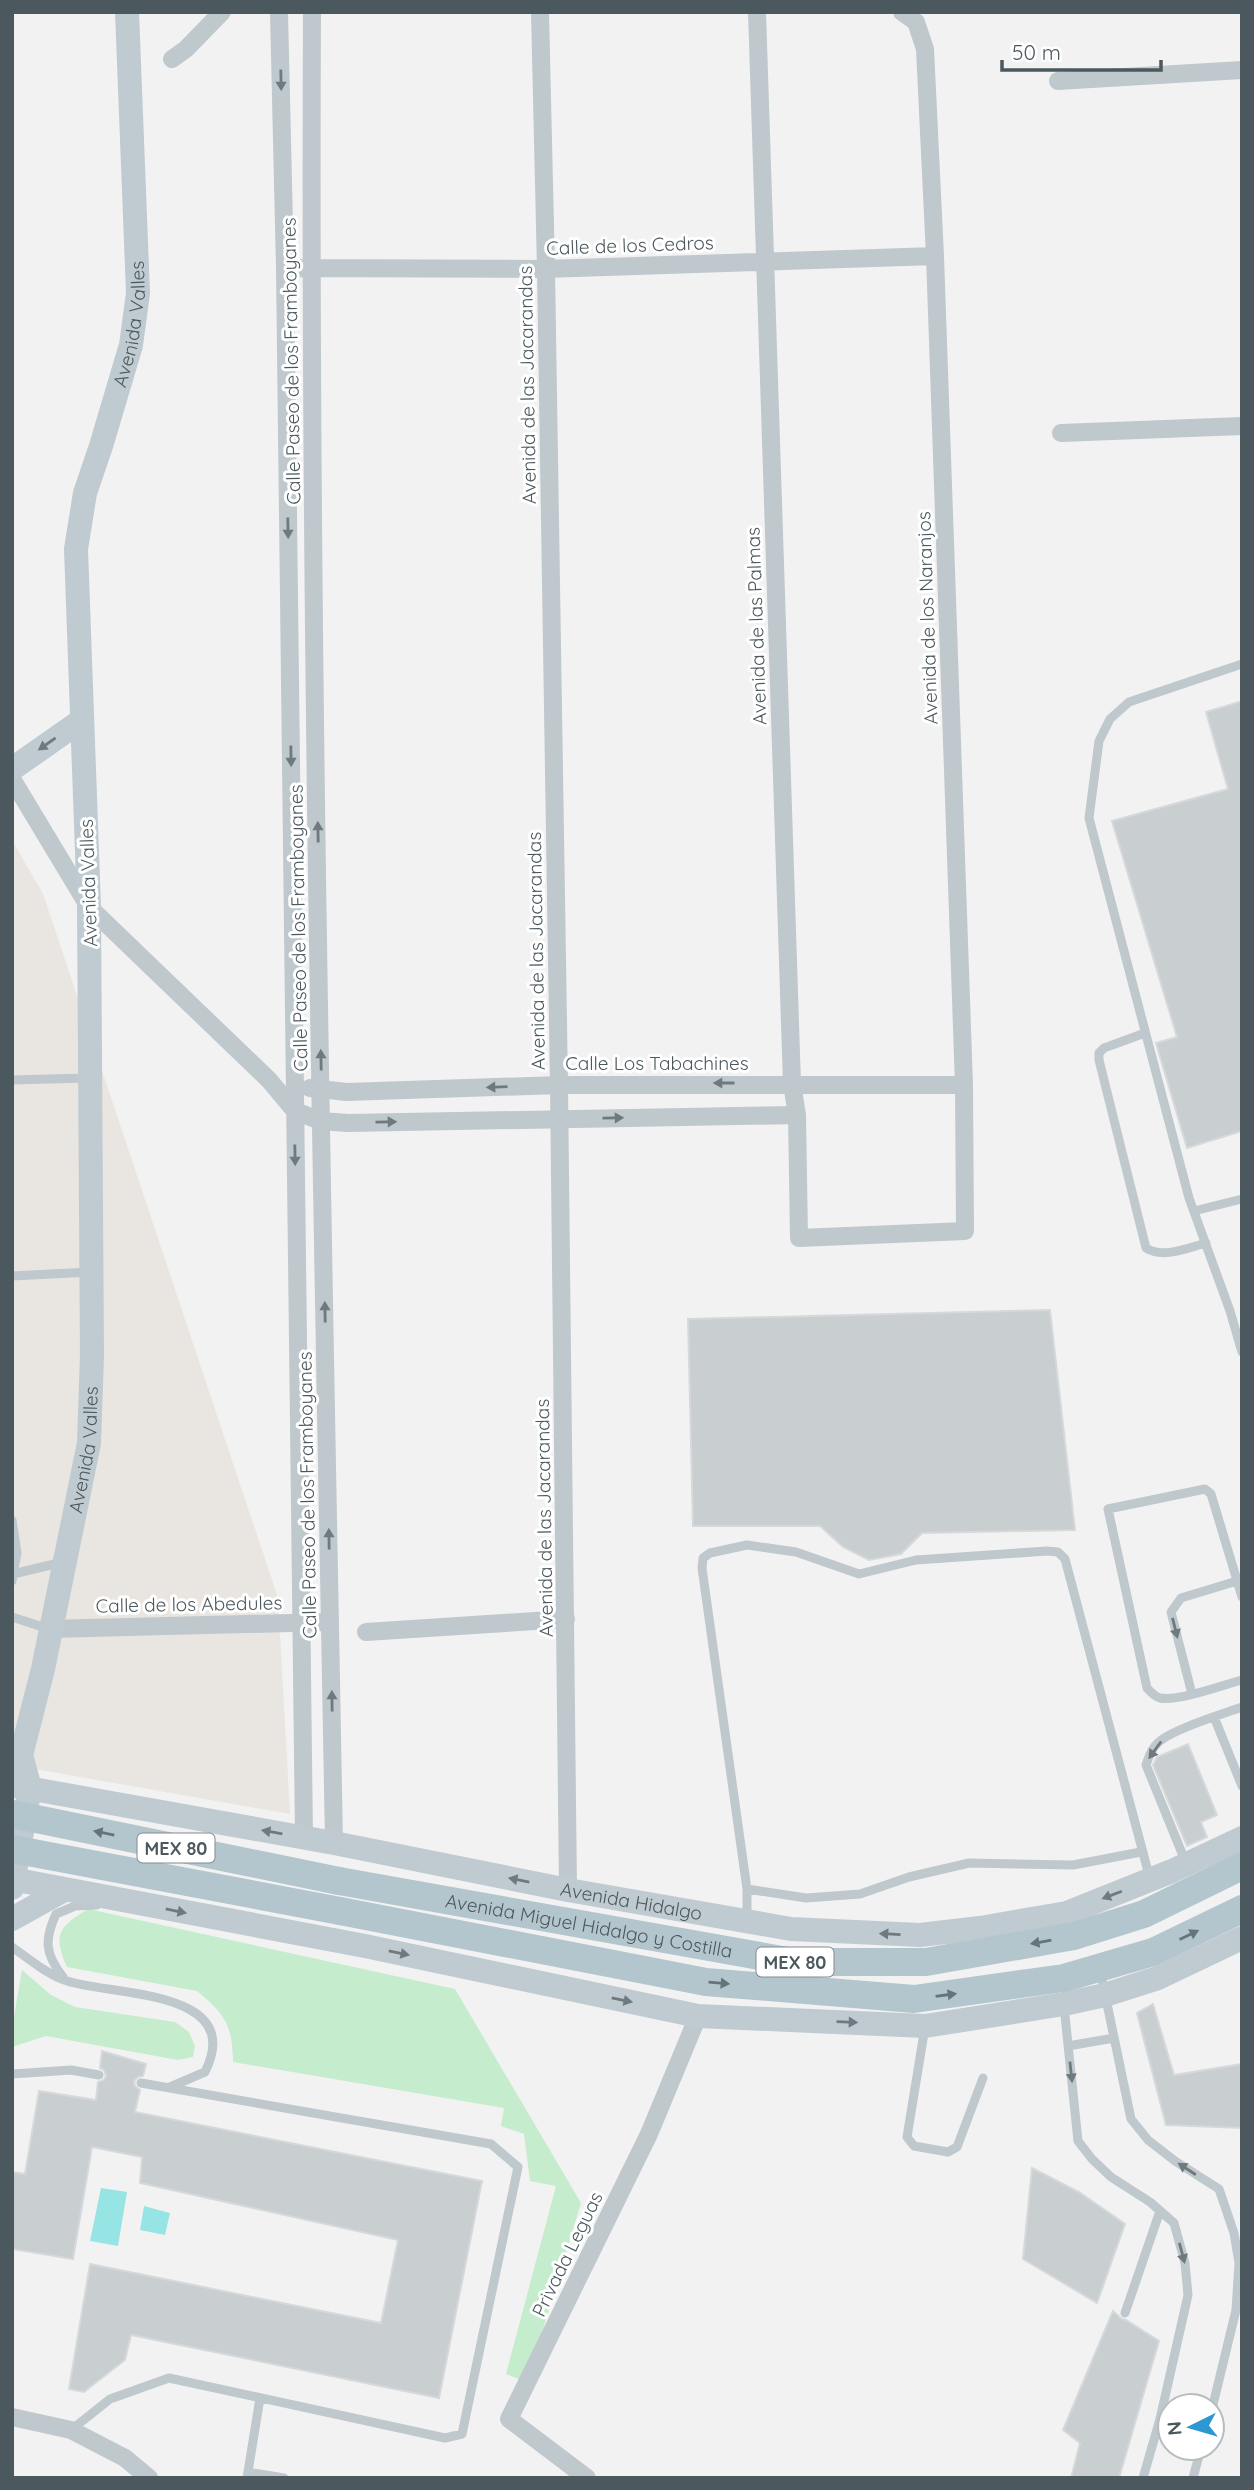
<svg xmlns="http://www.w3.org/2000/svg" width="1254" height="2490" font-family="Quicksand,sans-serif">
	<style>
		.commercial { fill: #e9e5e0 }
		.green { fill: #c5eccc }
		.water { fill: #97e4e4 }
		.building { fill: #c9ced0; stroke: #d6d9dc; stroke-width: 2 }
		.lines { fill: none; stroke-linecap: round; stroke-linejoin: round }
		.lane { stroke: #bfc8cc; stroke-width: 9 }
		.street { stroke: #bfc8cc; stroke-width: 18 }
		.secondary { stroke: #bfcbd1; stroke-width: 24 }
		.primary { stroke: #b4c6cd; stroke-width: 28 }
		.primary-bridge { stroke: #b4c6cd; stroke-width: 28 }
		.oneway { fill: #6e7a7e }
		.oneway2 { fill: #6e7a80 }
		.oneway3 { fill: #657479 }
		.labels { text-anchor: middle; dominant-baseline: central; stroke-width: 6; stroke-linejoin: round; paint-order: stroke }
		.shield { fill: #fff; stroke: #818a8e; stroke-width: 2 }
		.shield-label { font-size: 18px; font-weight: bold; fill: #4b585d }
		.street-label { font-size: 19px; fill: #4b585d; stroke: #fff }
	</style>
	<rect width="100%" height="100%" fill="#f3f2f2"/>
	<path class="commercial" d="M12 840 43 894 278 1598 290 1814 12 1765Z"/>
	<path class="green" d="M88 1909 455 1989 581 2203 527 2382 506 2374 556 2186 530 2181 524 2134 501 2126 504 2108 233 2062C232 2025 226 2015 197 1991L67 1967C52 1934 60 1926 88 1909Z
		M22 1970 51 1995 75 2007 175 2022 189 2032 195 2046 193 2057 178 2060 46 2036 12 2047V2028Z"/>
	<path class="water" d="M101 2188 127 2192 118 2246 90 2241Z
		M144 2206 170 2213 165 2235 140 2230Z"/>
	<path class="building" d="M1242 701V1131L1187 1148 1156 1043 1177 1037 1112 821 1228 789 1206 712Z
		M1050 1310 1075 1530 922 1533 901 1554 869 1560 843 1547 820 1526H693L688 1319Z
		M1188 1744 1217 1815 1201 1822 1207 1837 1187 1846 1153 1765 1157 1757Z
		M1153 2004 1174 2075 1242 2064V2128L1166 2125 1137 2013Z
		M102 2051 146 2064 143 2076 138 2077 134 2081 135 2086 140 2090 135 2112 482 2181 439 2398 131 2335 125 2360 84 2392 69 2389 90 2264 381 2323 398 2240 140 2183 142 2157 92 2147 73 2259 12 2249V2172L25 2174 39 2091 96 2100 98 2082 104 2080 106 2076 104 2070 100 2068Z
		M1032 2168 1079 2192 1125 2224 1097 2303 1023 2259Z
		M1113 2311 1122 2319 1126 2320 1159 2341 1119 2478H1071L1080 2443 1063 2430Z"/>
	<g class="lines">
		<path class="lane" d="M1242 664 1129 702 1110 719 1099 741 1089 818 1189 1198 1230 1311 1242 1352
			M1145 1033 1104 1048 1099 1053V1060L1146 1248C1163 1259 1187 1248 1206 1243
			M12 1080 87 1078
			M1194 1211 1242 1199
			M12 1276 90 1272
			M12 1520 17 1553 13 1574
			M12 1581 13 1574 63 1562
			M1242 1597 1211 1494 1205 1489 1108 1509 1147 1688C1151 1692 1154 1696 1160 1698 1177 1702 1223 1685 1242 1680
			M12 1617 49 1629
			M1192 1694 1171 1612 1181 1598 1237 1581
			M1214 1717 1242 1786
			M1141 1852 1073 1865 969 1863 909 1877 860 1894 806 1898 747 1889 702 1568 703 1558 710 1553 747 1545 796 1552 859 1574 916 1560 1047 1551 1058 1552 1065 1559 1150 1879
			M1186 1863 1146 1765C1149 1756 1152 1747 1160 1741 1177 1728 1220 1715 1242 1707
			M747 1889V1919
			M12 1947C29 1959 48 1975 67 1981 114 1996 246 1989 205 2072L170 2087
			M1100 1970 1131 2119 1148 2140 1175 2161 1219 2189 1234 2233 1239 2263 1236 2310 1212 2409
			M63 1977C45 1954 44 1940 56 1914L75 1906 97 1905
			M1064 2006 1078 2141 1092 2159 1111 2177 1150 2202 1174 2223 1185 2263 1188 2295 1160 2419 1143 2478
			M925 2027 907 2137 914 2146 948 2152 957 2147 983 2078
			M1068 2046 1114 2038
			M12 2074 71 2070 99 2075
			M1125 2313 1160 2211
			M71 2430 110 2399 169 2378 445 2438 462 2434 518 2167 491 2144 141 2083
			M248 2472 284 2478
			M247 2478 260 2398
			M1193 2478 1201 2448"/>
		<path class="street" d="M279 12 285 268 304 1838
			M312 12C309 622 323 1233 334 1843
			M540 12 546 269 559 1085 568 1890
			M757 12 792 1084 797 1115 799 1238 965 1231 964 1085 935 256 925 49 916 22 902 12
			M172 59 186 49 222 12
			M1058 81 1242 70
			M285 268 546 269 935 256
			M1061 433 1242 426
			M12 779 89 907 269 1080 295 1111 321 1121 348 1123 797 1115
			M310 1088 347 1092 559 1085H964
			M49 1629 330 1622
			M366 1632 566 1619
			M12 2417 71 2430 125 2458 149 2478
			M587 2478 509 2419 649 2134 698 2016"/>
		<g class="secondary">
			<path d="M12 769 82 720"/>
			<path id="s1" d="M16 1786 334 1843 568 1890 791 1929 920 1935 980 1928 1067 1913 1172 1871 1242 1838"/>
			<path d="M12 1879 365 1946 698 2016 925 2026 1064 2004 1105 1995 1158 1978 1242 1938"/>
			<path id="s2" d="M12 1888 30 1788 21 1755 43 1669 89 1443 92 1355 89 907 76 549 85 493 101 446 131 345 138 293 127 12"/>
			<path d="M12 1919 64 1890"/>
		</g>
		<g class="primary">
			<path id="s3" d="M339 1881 793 1962H926L1074 1936 1144 1914 1242 1866"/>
			<path d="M340 1911 706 1982 914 1999 1064 1978 1153 1952 1242 1909"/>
		</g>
		<path class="primary-bridge" d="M12 1814 339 1881
			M12 1849 340 1911"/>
	</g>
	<defs><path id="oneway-solid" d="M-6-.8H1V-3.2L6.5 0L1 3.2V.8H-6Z" transform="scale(1.75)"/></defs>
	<g class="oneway">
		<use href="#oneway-solid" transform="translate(281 80) rotate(89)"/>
		<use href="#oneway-solid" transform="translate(288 528) rotate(89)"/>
		<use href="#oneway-solid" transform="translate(291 756) rotate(89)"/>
		<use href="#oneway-solid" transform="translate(318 832) rotate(-91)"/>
		<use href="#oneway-solid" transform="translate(321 1060) rotate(-91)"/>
		<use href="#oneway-solid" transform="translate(724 1083) rotate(180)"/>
		<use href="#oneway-solid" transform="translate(497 1087) rotate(178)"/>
		<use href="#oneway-solid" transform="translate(613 1118) rotate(-1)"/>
		<use href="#oneway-solid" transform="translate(386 1122) rotate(-1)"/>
		<use href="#oneway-solid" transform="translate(295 1155) rotate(89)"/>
		<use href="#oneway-solid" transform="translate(325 1312) rotate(-91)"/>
		<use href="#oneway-solid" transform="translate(329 1539) rotate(-91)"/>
		<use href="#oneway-solid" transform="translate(1175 1628) rotate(76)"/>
		<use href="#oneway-solid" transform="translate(332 1701) rotate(-91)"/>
		<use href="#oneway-solid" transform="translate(1155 1750) rotate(126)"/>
		<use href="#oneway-solid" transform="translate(1071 2072) rotate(84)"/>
		<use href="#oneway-solid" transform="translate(1187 2169) rotate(-147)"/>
		<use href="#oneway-solid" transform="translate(1182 2253) rotate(75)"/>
	</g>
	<g class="oneway2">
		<use href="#oneway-solid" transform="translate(47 744) rotate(145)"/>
		<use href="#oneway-solid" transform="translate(272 1832) rotate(-170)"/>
		<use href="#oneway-solid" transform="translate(519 1880) rotate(-169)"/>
		<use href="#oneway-solid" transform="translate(1112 1895) rotate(159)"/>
		<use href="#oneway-solid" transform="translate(176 1911) rotate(11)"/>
		<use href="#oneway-solid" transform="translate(890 1934) rotate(-177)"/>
		<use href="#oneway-solid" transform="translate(399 1953) rotate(12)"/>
		<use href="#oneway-solid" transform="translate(622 2000) rotate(12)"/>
		<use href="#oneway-solid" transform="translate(847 2022) rotate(2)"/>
	</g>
	<g class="oneway3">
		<use href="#oneway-solid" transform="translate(104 1833) rotate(-169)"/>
		<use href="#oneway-solid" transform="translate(1189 1935) rotate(-26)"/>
		<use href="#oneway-solid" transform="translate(1041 1942) rotate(170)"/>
		<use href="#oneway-solid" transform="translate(719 1983) rotate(5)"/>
		<use href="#oneway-solid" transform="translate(946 1995) rotate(-8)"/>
	</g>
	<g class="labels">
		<g class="shield">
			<rect x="137.5" y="1833.5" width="77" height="29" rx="5"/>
			<rect x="756.5" y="1947.5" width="77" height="29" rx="5"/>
		</g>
		<g class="shield-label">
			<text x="176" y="1848">MEX 80</text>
			<text x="795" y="1962">MEX 80</text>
		</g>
		<g class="street-label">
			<text transform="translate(630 245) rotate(-2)">Calle de los Cedros</text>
			<text stroke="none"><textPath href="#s2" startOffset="1582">Avenida Valles</textPath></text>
			<text transform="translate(291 361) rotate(-91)">Calle Paseo de los Framboyanes</text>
			<text transform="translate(527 385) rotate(-91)">Avenida de las Jacarandas</text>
			<text transform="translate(927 618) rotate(-92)">Avenida de los Naranjos</text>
			<text transform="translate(756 626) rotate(-92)">Avenida de las Palmas</text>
			<text transform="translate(88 883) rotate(-92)">Avenida Valles</text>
			<text transform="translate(298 928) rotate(-91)">Calle Paseo de los Framboyanes</text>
			<text transform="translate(536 951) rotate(-91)">Avenida de las Jacarandas</text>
			<text x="657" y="1063">Calle Los Tabachines</text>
			<text stroke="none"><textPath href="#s2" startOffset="448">Avenida Valles</textPath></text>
			<text transform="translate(307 1495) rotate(-91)">Calle Paseo de los Framboyanes</text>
			<text transform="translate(544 1518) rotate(-91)">Avenida de las Jacarandas</text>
			<text transform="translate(189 1604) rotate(-1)">Calle de los Abedules</text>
			<text stroke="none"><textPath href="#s1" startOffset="626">Avenida Hidalgo</textPath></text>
			<text stroke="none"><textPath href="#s3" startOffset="254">Avenida Miguel Hidalgo y Costilla</textPath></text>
			<text transform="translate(567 2254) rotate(-64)">Privada Leguas</text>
		</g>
	</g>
	<rect width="1254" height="2490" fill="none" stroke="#4b585d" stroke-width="28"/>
	<g transform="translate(1191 2427) rotate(265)"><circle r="33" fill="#ffffff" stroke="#b7bcbe" stroke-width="2"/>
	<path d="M0-5L12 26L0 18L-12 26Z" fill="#2c97d3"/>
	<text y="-10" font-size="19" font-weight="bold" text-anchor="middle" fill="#4b585d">N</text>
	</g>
	<path d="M1002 60v10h159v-10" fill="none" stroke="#4b585d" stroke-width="3.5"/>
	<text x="1012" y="60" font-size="21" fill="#4b585d" stroke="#ffffff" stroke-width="5" paint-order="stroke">50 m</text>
</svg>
